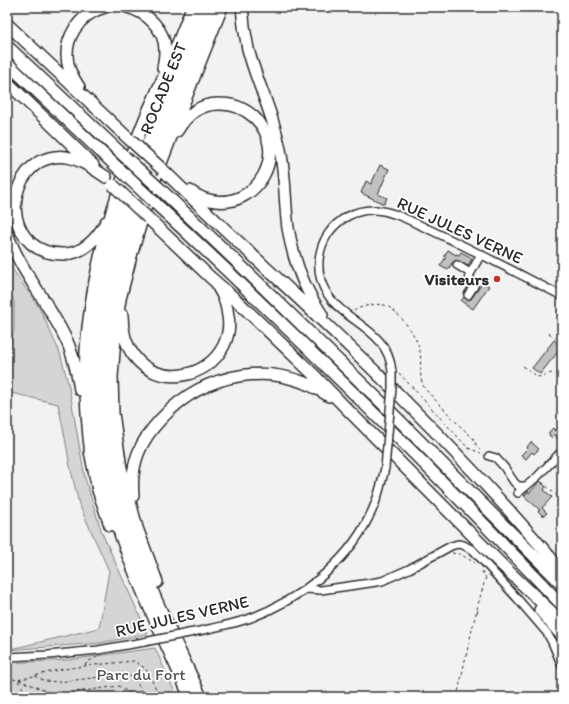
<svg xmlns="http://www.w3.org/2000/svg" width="569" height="704" font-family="Itim,sans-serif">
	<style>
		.green { fill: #d5d5d5; stroke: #808080 }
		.building { fill: #c1c1c1; stroke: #2b2b2b }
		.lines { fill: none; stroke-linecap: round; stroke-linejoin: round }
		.minor-casing { stroke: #2b2b2b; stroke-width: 10 }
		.highway-casing { stroke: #2b2b2b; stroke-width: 14 }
		.path { stroke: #2b2b2b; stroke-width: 1; stroke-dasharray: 3 3; stroke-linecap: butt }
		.minor { stroke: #fff; stroke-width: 7 }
		.highway { stroke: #fff; stroke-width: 11 }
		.minor-bridge-casing { stroke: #2b2b2b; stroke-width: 10; stroke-linecap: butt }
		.highway-bridge-casing { stroke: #2b2b2b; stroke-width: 14; stroke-linecap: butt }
		.minor-bridge { stroke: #fff; stroke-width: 7 }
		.highway-bridge { stroke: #fff; stroke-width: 11 }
		.poi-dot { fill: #c8321e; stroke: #fff; stroke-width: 1.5 }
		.labels { text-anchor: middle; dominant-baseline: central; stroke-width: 3.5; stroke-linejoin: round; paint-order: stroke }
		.street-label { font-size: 17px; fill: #2b2b2b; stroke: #fff }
		.poi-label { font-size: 17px; font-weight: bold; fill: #2b2b2b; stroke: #fff; text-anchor: end }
		.park-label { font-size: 17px; fill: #565656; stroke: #fff }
	</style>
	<rect width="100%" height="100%" fill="#f2f2f2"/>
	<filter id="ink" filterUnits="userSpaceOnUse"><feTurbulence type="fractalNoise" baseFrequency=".025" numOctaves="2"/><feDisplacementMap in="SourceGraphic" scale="8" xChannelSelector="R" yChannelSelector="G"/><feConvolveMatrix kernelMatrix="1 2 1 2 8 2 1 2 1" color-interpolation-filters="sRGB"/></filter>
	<g filter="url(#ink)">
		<path class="green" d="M7 253 13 270 40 309 60 353 69 387 85 478 102 533 148 634 100 643 7 650 99 628 109 571 79 504 70 466 65 438 58 404 7 392V352L14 331V302L7 284Z
			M155 648 177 697H7V663L68 660Z"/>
		<path class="building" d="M380 165 389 169 378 194 387 198 384 204 361 193 366 181 371 184Z
			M448 250 456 255V254L459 255 461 252 472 258 468 266 456 260 452 263 448 270 440 266 446 257 444 256Z
			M483 282 489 286 473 309 461 301 464 297 467 300 471 299Z
			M554 340 562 347 540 374 532 368Z
			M562 426V436L558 439 554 435 551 438 549 434V432L553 428 555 431Z
			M531 442 539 449 534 454 532 452 526 459 521 455 528 448 527 447Z
			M540 481 546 487 544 490 552 497 542 508 547 513 543 516 538 511 540 510 524 496 528 491 529 493Z"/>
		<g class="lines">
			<g class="minor-casing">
				<path id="minor" d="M457 265 470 273
					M468 295 474 286 469 276 481 254
					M392 371C387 325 339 323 323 286 316 269 318 249 328 234 338 219 356 209 375 210 393 211 410 221 426 228 472 249 517 273 562 296
					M489 456 496 458 504 467 514 482 518 486H525
					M518 493 537 477 562 451
					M306 589 321 590 370 583 382 581 409 569 451 546 458 544 463 545 473 550 516 597 547 633 552 642 562 666
					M189 633C209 629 229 625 248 619 297 601 346 565 369 517 377 502 381 485 385 468
					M7 657 48 655 98 650 144 642"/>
			</g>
			<g class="highway-casing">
				<path id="highway" d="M127 7C147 12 166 30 165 52 165 57 164 62 163 68
					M242 7C243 21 245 35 248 49 256 80 271 109 278 141 286 169 284 199 288 228 293 259 304 289 322 315
					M7 24 130 140
					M7 46 124 156
					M7 63 119 169
					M7 82 93 165
					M79 87C75 81 71 75 69 68 61 40 79 14 105 7
					M177 131C187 114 201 103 221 104 234 104 245 109 254 117 291 151 257 212 209 200 203 199 196 195 190 191
					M163 170C225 231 290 289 352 349 426 420 496 493 562 571
					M106 177C95 170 84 161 71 158 60 155 49 157 39 162 0 187 10 254 62 254 82 255 97 239 106 222
					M158 187 238 263 382 403 562 584
					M154 202C294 332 430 467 562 605
					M148 218 210 277 234 298 316 377 345 407 502 565 562 622
					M7 233C22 275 52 306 69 346 74 360 78 375 80 390
					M122 315C122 329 125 344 134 356 157 387 207 380 224 345 228 336 230 326 228 316 227 305 224 296 218 287
					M90 451 98 490 110 525
					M91 456C87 421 84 386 86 350 90 289 106 222 128 164 136 141 145 117 156 94 160 84 165 74 170 63 177 45 185 26 192 7
					M133 496C130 464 140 441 161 419 205 371 275 359 329 396
					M157 582 137 528 121 468 117 441 113 413 112 377 116 326 120 299 131 256 151 189 168 145 179 115 222 7
					M540 610 562 636
					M190 697C160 630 126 563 107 491 88 414 90 329 110 253 118 224 128 197 138 170 158 115 180 61 202 7
					M201 697C170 629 134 561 117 488 102 426 100 361 111 299 122 238 144 180 167 122 183 84 198 45 213 7"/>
			</g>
			<path class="path" d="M354 311C360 306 380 302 387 306 398 311 416 335 419 347 423 361 417 376 425 389L458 424 474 439 477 447 482 452
				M549 333 562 344
				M523 366 538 377 552 373
				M399 373 468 448 481 453
				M542 482 562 500
				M452 553 460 554 475 563
				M482 571 484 576 486 577
				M477 613 478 610
				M85 665 89 661 97 657
				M35 676 45 681 59 682 109 676H130L136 681 145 697
				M7 678 18 680 58 670 84 666 134 661 146 669 160 697
				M19 680 51 693 62 694 119 686 131 694 133 697
				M18 681 27 694 28 697
				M457 697C466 657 474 616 486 577"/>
			<use href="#minor" class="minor"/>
			<use href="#highway" class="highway"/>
			<g class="minor-bridge-casing">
				<path id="minor-bridge" d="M385 468 392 388V371
					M144 642 189 633"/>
			</g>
			<g class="highway-bridge-casing">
				<path id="highway-bridge" d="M130 140 163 170
					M124 156 158 187
					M119 169 154 202
					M113 185 148 218"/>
			</g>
			<use href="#minor-bridge" class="minor-bridge"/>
			<use href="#highway-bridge" class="highway-bridge"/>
		</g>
	</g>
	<circle class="poi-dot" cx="497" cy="279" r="4"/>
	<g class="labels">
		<g class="street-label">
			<text transform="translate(163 88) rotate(-68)">ROCADE EST</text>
			<text transform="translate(460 230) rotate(25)">RUE JULES VERNE</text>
			<text transform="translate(182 616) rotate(-13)">RUE JULES VERNE</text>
		</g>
		<g class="poi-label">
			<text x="489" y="279">Visiteurs</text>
		</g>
		<g class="park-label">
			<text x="141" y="674">Parc du Fort</text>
		</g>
	</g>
	<rect width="569" height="704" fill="none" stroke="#fff" stroke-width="24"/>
	<rect x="12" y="12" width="545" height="680" fill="none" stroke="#2b2b2b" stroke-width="1.5" filter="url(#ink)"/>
</svg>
